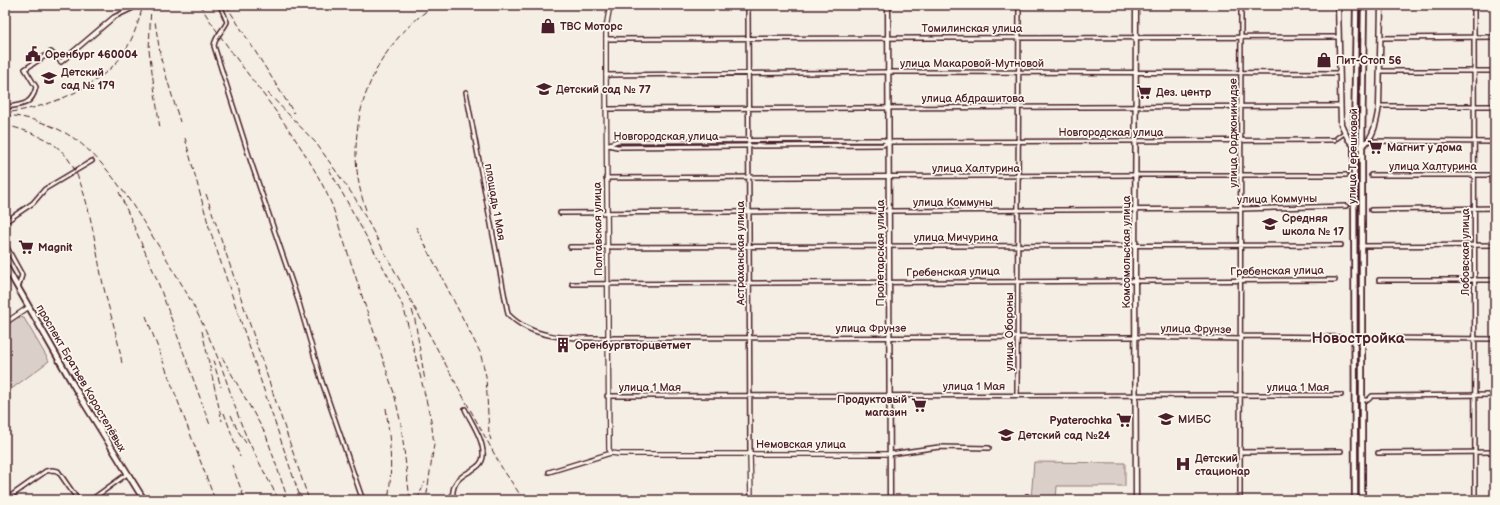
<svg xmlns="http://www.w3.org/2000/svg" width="1500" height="505" font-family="'Balsamiq Sans',sans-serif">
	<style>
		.green { fill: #dbd0c9; stroke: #92787a }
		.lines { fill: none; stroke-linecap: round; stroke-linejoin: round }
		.minor-casing { stroke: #4a1f2b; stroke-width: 6 }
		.tertiary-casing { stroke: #4a1f2b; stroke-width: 6 }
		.secondary-casing { stroke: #4a1f2b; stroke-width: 7 }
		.primary-casing { stroke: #4a1f2b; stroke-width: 8 }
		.minor { stroke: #fbf7ec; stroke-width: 3 }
		.tertiary { stroke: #fbf7ec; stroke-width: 3.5 }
		.secondary { stroke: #fbf7ec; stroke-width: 4 }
		.primary { stroke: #fbf7ec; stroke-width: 4.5 }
		.rail { stroke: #4a1f2b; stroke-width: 1; stroke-dasharray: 6 3; stroke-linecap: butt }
		.labels { text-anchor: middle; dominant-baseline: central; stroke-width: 3.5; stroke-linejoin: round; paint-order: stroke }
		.poi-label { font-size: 11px; font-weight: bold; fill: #4a1f2b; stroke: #fbf7ec; text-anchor: start }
		.street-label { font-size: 11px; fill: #4a1f2b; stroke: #fbf7ec }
		.district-label { font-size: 15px; font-weight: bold; fill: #4a1f2b; stroke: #fbf7ec }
	</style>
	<rect width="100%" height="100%" fill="#f4eee4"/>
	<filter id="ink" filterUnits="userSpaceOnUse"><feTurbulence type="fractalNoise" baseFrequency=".025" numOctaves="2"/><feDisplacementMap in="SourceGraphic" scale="8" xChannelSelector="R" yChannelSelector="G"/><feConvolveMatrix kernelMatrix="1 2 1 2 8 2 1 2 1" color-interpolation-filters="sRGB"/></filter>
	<g filter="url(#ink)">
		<path class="green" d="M17 317 24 318 49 361 6 393 5 326Z
			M1034 462 1125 463V486H1057L1056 500H1031Z"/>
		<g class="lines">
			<g class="minor-casing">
				<path id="minor" d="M220 5 227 22C223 31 215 36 214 46L251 162 299 303 322 382 361 495 364 500
					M748 5 750 453
					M1474 5 1475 500
					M1381 38 1495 37
					M606 39 1338 37
					M1380 71H1495
					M606 75 888 72 1339 73
					M466 92 508 314C534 341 573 338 608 338L1135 337 1241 339
					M1379 106H1495
					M5 107C22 105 32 105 36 87L25 69 51 52 61 62 114 17 133 8
					M606 109 1340 106
					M1337 138 1344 133
					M1367 141 1495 142
					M607 145 617 141 883 140 888 142 1334 140
					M608 145 617 147 883 145 888 142
					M1371 175H1495
					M606 178 1135 175H1346
					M1371 210 1495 208
					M560 213 1242 209 1346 206
					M5 222 33 203 45 189 92 161
					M5 244 22 275 18 288
					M1361 246 1495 245
					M570 247 1341 245
					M1379 280H1495
					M572 284 1335 280
					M1241 336 1340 337
					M1377 338 1495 339
					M1017 395 1019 5
					M607 396 1341 395
					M1362 400H1368L1372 396 1495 395
					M1241 452 1341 451
					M1378 453 1495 452
					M890 454 939 447 989 448
					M549 472 611 453
					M5 500 46 471 52 470 58 471 78 500
					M91 500 127 474
					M453 500C449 467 486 476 483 452 482 437 471 422 465 409
					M1027 500V496
					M1240 500 1241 5"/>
			</g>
			<g class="tertiary-casing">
				<path id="tertiary" d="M610 5 606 28V75L609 449 611 453 619 454H890
					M5 323 29 307
					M750 453 751 500"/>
			</g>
			<g class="secondary-casing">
				<path id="secondary" d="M888 5 890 500
					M1136 5 1135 279 1136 500
					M1338 5 1341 124 1348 139 1354 146
					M1362 146C1374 139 1377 119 1379 106L1381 5"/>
			</g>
			<g class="primary-casing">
				<path id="primary" d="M5 265 78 393 144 500
					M1355 500 1354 146 1356 5
					M1362 500V146L1364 5"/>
			</g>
			<use href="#minor" class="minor"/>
			<use href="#tertiary" class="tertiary"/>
			<use href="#secondary" class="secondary"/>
			<use href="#primary" class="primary"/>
			<path class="rail" d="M151 5 149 50 160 129
				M200 5C242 74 300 131 332 205L394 393 401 424 410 500
				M226 5 294 113
				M155 22 161 59 180 122
				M268 93 316 143 355 198 502 468 519 493 522 500
				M11 112C48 107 89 91 116 63 130 48 138 25 143 5
				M5 115C33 117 64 128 85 147 111 170 131 202 149 231 175 271 199 312 217 356 229 384 236 416 250 444 259 463 269 481 279 500
				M5 125C26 130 53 139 66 156 89 185 95 248 103 284 109 311 118 336 122 364
				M185 138 209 227 301 500
				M329 169 393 285 404 309 431 420 434 444 426 500
				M119 192 156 277 210 425
				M206 194 309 500
				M366 210C339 133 368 50 435 5
				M416 227 480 352 486 376 489 434 491 440
				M412 310 415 320 425 381
				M146 316 215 500
				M202 331 222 421
				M222 357 266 435 288 500
				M213 360 221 387
				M386 408C390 438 393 470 388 500
				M224 413 240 457
				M231 415 238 431 246 443
				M232 465 245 500
				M229 497 230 500
				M417 500 425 482"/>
		</g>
	</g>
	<defs>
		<g id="shop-bare" transform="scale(1.2)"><path d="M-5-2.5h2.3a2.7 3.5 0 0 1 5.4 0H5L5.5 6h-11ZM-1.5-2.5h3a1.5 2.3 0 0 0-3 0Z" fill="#4a1f2b" stroke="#fbf7ec" stroke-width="2.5" paint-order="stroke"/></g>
		<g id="civic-bare" transform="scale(1.2)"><path d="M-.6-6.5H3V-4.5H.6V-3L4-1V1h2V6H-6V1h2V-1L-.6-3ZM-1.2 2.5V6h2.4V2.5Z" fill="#4a1f2b" stroke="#fbf7ec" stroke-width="2.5" paint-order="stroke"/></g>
		<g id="school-bare" transform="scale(1.2)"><path d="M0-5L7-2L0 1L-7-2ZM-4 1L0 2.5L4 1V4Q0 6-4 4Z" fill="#4a1f2b" stroke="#fbf7ec" stroke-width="2.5" paint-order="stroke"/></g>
		<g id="supermarket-bare" transform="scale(1.2)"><path d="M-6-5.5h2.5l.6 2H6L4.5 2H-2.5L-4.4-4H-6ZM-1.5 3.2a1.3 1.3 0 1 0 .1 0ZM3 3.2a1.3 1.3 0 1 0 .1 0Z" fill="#4a1f2b" stroke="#fbf7ec" stroke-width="2.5" paint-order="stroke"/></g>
		<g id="building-bare" transform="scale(1.2)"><path d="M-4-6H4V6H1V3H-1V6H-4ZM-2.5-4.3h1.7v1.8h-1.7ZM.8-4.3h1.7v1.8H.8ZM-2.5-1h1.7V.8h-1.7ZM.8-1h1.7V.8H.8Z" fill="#4a1f2b" stroke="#fbf7ec" stroke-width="2.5" paint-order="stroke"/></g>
		<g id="university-bare" transform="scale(1.2)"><path d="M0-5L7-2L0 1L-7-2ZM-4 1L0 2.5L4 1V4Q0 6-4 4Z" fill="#4a1f2b" stroke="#fbf7ec" stroke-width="2.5" paint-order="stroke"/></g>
		<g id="hospital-bare" transform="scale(1.2)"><path d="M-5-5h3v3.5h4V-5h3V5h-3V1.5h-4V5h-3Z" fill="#4a1f2b" stroke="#fbf7ec" stroke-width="2.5" paint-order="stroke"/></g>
	</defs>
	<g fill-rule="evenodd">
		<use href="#shop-bare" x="548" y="26"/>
		<use href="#civic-bare" x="33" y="54"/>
		<use href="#shop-bare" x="1324" y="60"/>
		<use href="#school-bare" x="49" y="78"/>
		<use href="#school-bare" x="544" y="89"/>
		<use href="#supermarket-bare" x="1144" y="92"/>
		<use href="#supermarket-bare" x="1375" y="147"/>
		<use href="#school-bare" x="1270" y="224"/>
		<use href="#supermarket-bare" x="26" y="247"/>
		<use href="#building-bare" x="563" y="345"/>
		<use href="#supermarket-bare" x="919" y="405"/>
		<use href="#university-bare" x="1166" y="419"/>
		<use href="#supermarket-bare" x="1124" y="420"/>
		<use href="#school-bare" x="1006" y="435"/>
		<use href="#hospital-bare" x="1183" y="464"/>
	</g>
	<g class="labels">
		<g class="poi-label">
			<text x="560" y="26">ТВС Моторс</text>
			<text x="45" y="54">Оренбург 460004</text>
			<text x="1336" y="60">Пит-Стоп 56</text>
			<text x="61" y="72">Детский<tspan x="61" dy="13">сад № 179</tspan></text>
			<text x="556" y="89">Детский сад № 77</text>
			<text x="1156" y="92">Дез. центр</text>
			<text x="1387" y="147">Магнит у дома</text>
			<text x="1282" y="218">Средняя<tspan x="1282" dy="13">школа № 17</tspan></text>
			<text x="38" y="247">Magnit</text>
			<text x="575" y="345">Оренбургвторцветмет</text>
			<text x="907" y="399" text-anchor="end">Продуктовый<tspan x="907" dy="13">магазин</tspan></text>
			<text x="1178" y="419">МИБС</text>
			<text x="1112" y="420" text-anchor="end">Pyaterochka</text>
			<text x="1018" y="435">Детский сад №24</text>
			<text x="1195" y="458">Детский<tspan x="1195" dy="13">стационар</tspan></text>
		</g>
		<g class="street-label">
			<text x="972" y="28">Томилинская улица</text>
			<text x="972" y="63">улица Макаровой-Мутновой</text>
			<text x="973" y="98">улица Абдрашитова</text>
			<text x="1111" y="132">Новгородская улица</text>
			<text transform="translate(1233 133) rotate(-90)">улица Орджоникидзе</text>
			<text x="666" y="136">Новгородская улица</text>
			<text transform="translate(1353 156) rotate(-89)">улица Терешковой</text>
			<text x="1433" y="166">улица Халтурина</text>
			<text x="976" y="168">улица Халтурина</text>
			<text transform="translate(1277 199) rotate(-1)">улица Коммуны</text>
			<text transform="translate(495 202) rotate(80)">площадь 1 Мая</text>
			<text x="953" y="202">улица Коммуны</text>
			<text transform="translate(598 229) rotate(-91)">Полтавская улица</text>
			<text x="956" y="237">улица Мичурина</text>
			<text transform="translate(1126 252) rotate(-90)">Комсомольская улица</text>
			<text transform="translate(1465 252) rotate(-90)">Лобовская улица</text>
			<text transform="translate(740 253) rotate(-90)">Астраханская улица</text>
			<text transform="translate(880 253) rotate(-90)">Пролетарская улица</text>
			<text transform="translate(1277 271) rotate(-1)">Гребенская улица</text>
			<text transform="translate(953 272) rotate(-1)">Гребенская улица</text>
			<text x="871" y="328">улица Фрунзе</text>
			<text transform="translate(1196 329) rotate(1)">улица Фрунзе</text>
			<text transform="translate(1009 332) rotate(-90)">улица Обороны</text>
			<text transform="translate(81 378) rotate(60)">проспект Братьев Коростелёвых</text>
			<text x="974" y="386">улица 1 Мая</text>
			<text x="650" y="387">улица 1 Мая</text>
			<text x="1298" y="387">улица 1 Мая</text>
			<text x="801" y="444">Немовская улица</text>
		</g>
		<g class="district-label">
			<text x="1358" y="338">Новостройка</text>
		</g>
	</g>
	<rect width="1500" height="505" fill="none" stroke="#fbf7ec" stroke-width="20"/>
	<rect x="10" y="10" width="1480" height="485" fill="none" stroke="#4a1f2b" stroke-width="1.5" filter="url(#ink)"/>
</svg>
